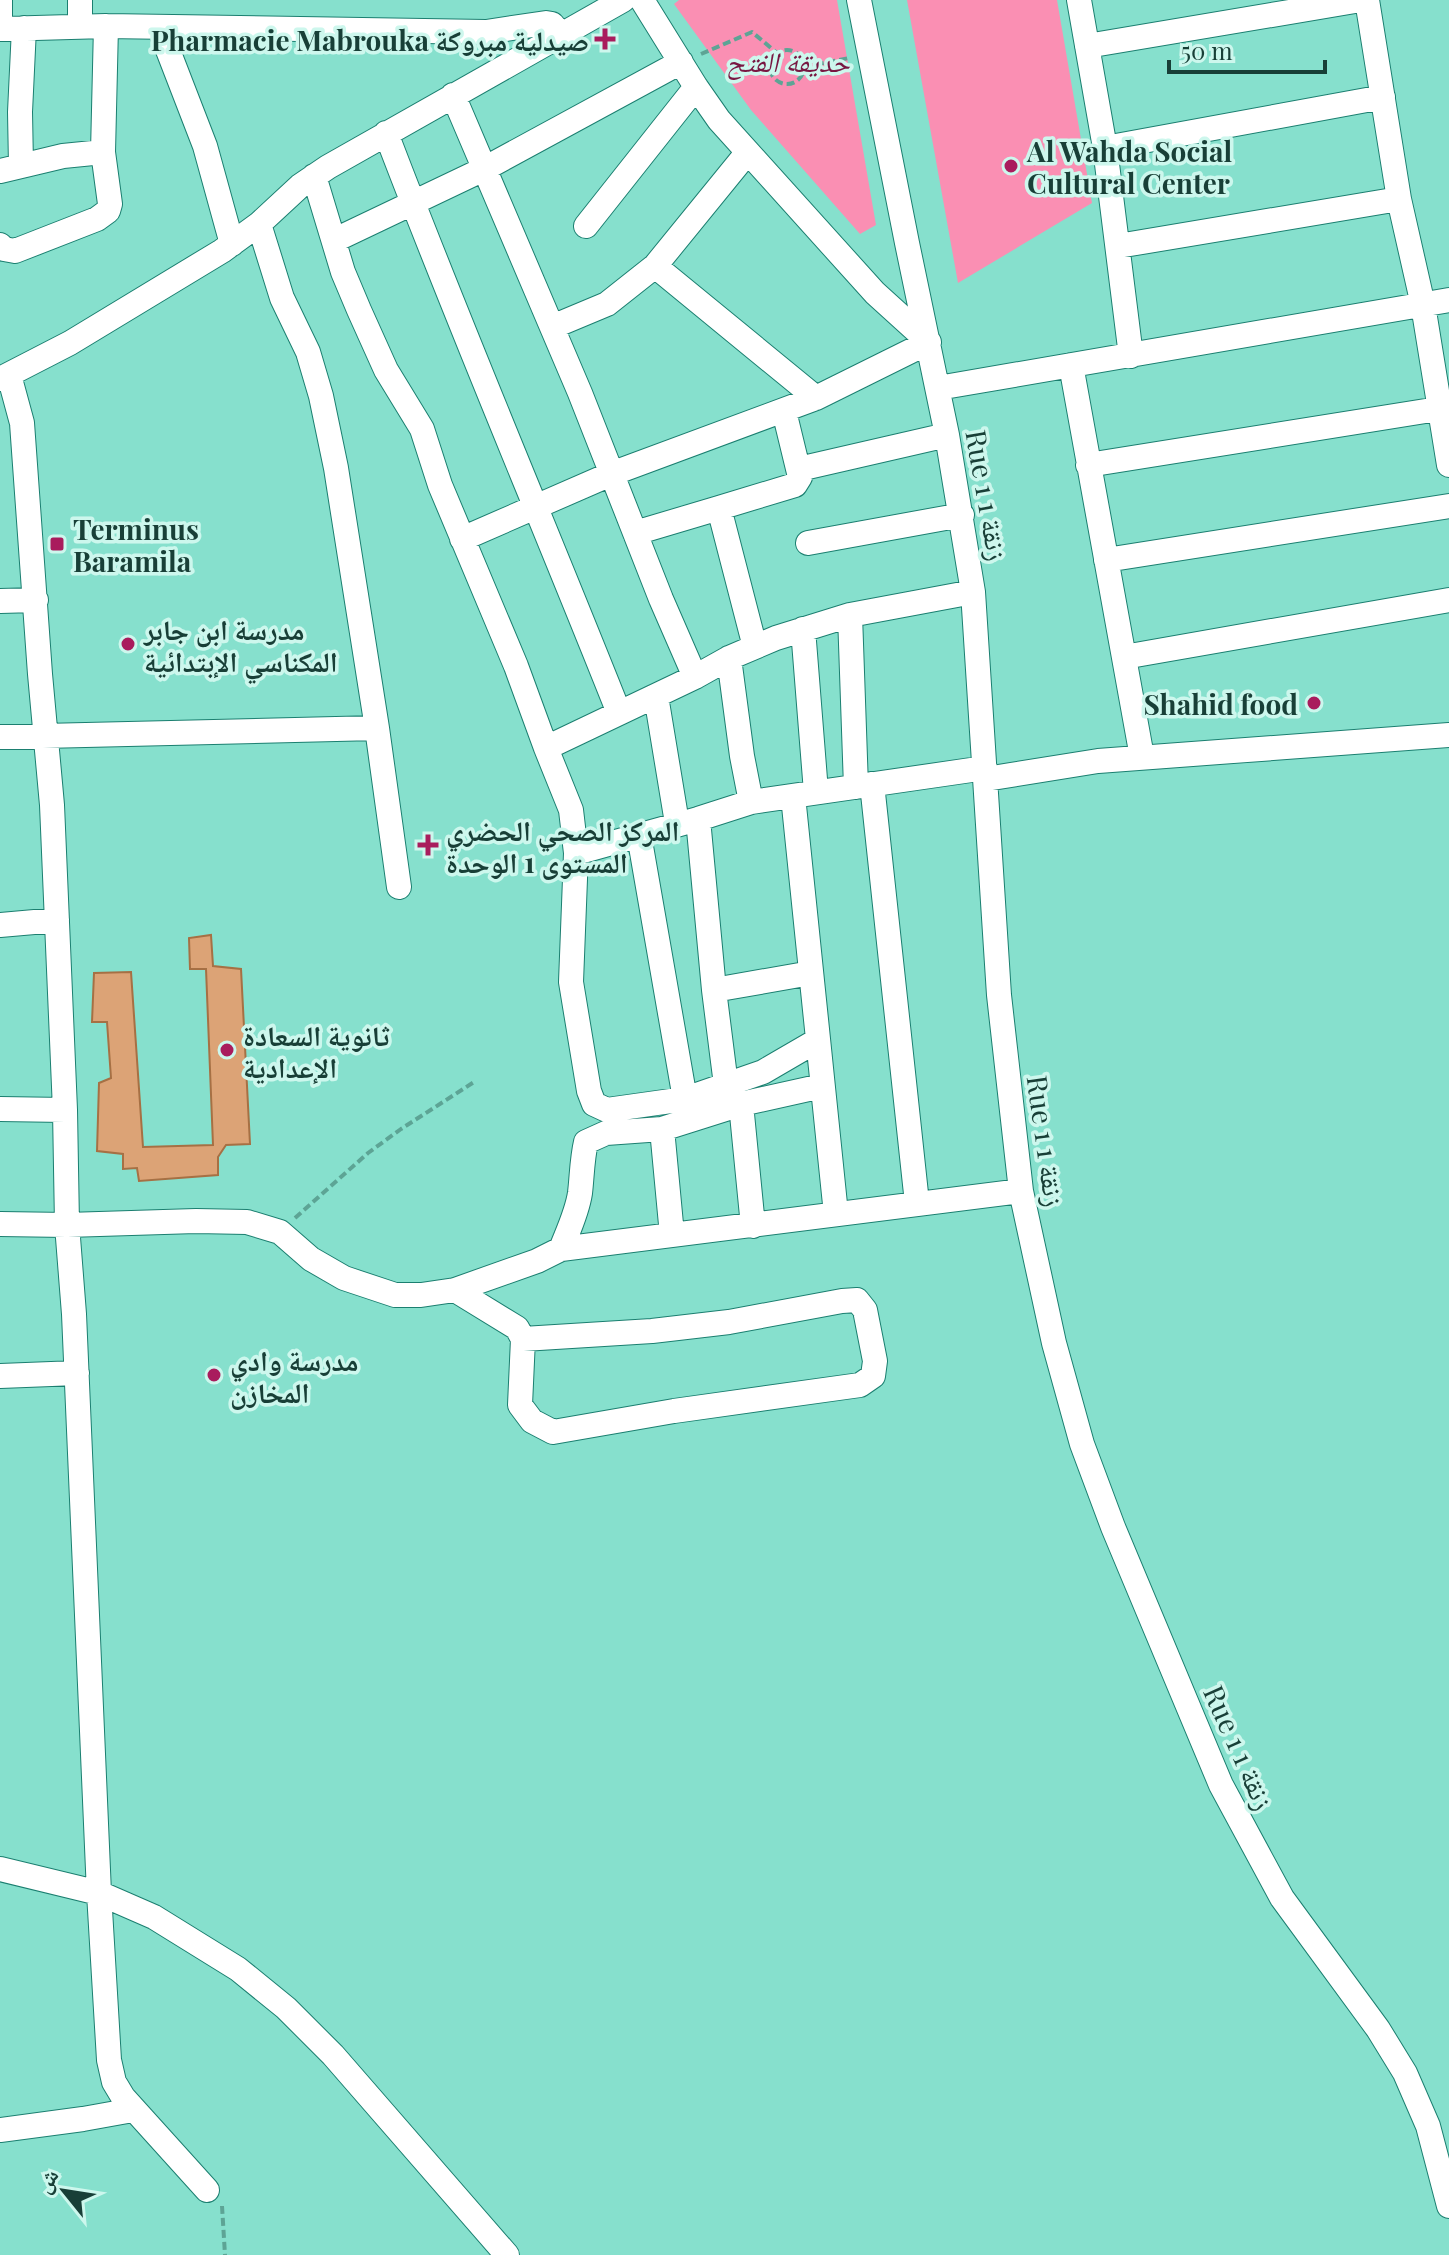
<svg xmlns="http://www.w3.org/2000/svg" width="1449" height="2255" font-family="'Playfair Display','Noto Naskh Arabic',serif">
	<style>
		.green { fill: #fa8fb3 }
		.building { fill: #dca376; stroke: #a67044; stroke-width: 2 }
		.lines { fill: none; stroke-linecap: round; stroke-linejoin: round }
		.minor-casing { stroke: #1b7f70; stroke-width: 26 }
		.path { stroke: #5da495; stroke-width: 4; stroke-dasharray: 8 4; stroke-linecap: butt }
		.minor { stroke: #fff; stroke-width: 24 }
		.poi-dot { fill: #a91c5d; stroke: #cdf7ed; stroke-width: 3 }
		.labels { text-anchor: middle; dominant-baseline: central; stroke-width: 7; stroke-linejoin: round; paint-order: stroke }
		.poi-label { font-size: 28px; font-weight: bold; fill: #183f37; stroke: #cdf7ed; text-anchor: start }
		.park-label { font-size: 28px; font-style: italic; fill: #781742; stroke: #cdf7ed }
		.street-label { font-size: 28px; fill: #183f37; stroke: #cdf7ed }
	</style>
	<rect width="100%" height="100%" fill="#86e0cd"/>
	<path class="green" d="M679 0H837L876 225 860 234 751 110 674 4Z
		M907 0H1057L1092 203 958 283Z"/>
	<path class="building" d="M211 935 213 966 241 969 250 1144 226 1145 218 1157V1175L139 1181 137 1168 123 1169V1154L97 1151 99 1083 111 1078 107 1022H92L94 973 131 972 143 1147 213 1145 206 969H190L189 938Z"/>
	<g class="lines">
		<g class="minor-casing">
			<path id="minor" d="M80 0V26
				M859 0 907 243 947 435 973 592 999 995 1021 1191 1054 1343 1082 1444 1113 1527 1221 1785 1282 1898 1378 2029 1405 2073 1428 2126 1449 2206
				M1079 0 1105 148 1131 356
				M1367 0 1399 199 1423 305 1449 465
				M0 18V0
				M159 27 205 146 232 244
				M0 29 106 26 486 32 546 23 552 24 562 36
				M1087 46 1361 0
				M453 95 580 393 661 599 695 677
				M386 133C460 328 542 519 619 713
				M1105 148 1383 97
				M21 166 20 112 24 28
				M0 171 63 156 103 152
				M314 176 343 272 359 310 386 370 422 429 440 485 516 666 546 748 571 810 576 853 571 982 589 1091 594 1104 607 1110 685 1099 763 1072 818 1040
				M259 224 282 298 308 352 321 396 336 468 377 728 399 887
				M586 226 696 87
				M335 240 484 169 681 62
				M0 245 4 249 15 251 97 219 108 211 110 204 103 152 106 26
				M1118 246 1399 199
				M655 266 816 398
				M552 327 607 304 655 266 747 153
				M1071 365 1142 757
				M9 375 22 423 40 674 52 805 65 1110 67 1225 74 1314 99 1893 109 2060 114 2082 123 2097 207 2190
				M0 379 70 343 222 251 259 224 300 186 328 167 623 0
				M938 388 1449 300
				M1088 465 1438 409
				M799 469 947 435
				M635 533 719 508
				M462 539 611 474 816 398 929 342 875 293 719 120 696 87 642 0
				M808 543 962 515
				M1106 560 1449 506
				M0 601 36 600
				M850 615 856 787
				M803 629 816 792
				M755 647 719 508 795 485 800 477 784 411
				M1124 657 1449 600
				M729 658 742 756 751 802
				M656 696 677 823
				M0 737 377 728
				M546 748 695 677 729 658 776 638 850 615 973 592
				M986 779 1098 761 1449 735
				M872 784 917 1203
				M793 796 836 1214
				M698 819 714 990 726 1085
				M639 835 685 1099
				M576 853 698 819 751 802 985 768
				M0 925 57 920
				M714 990 811 973
				M741 1104 753 1226
				M0 1109 65 1110
				M662 1129 672 1235
				M0 1224 67 1225 196 1221 247 1222 280 1232 311 1259 344 1278 395 1295H421L455 1290 537 1261 561 1249 1021 1191
				M561 1249C568 1231 577 1213 580 1193 582 1176 582 1159 586 1142L606 1133 662 1129 741 1104 822 1086
				M455 1290 517 1328 523 1339 520 1405 532 1421 553 1432 674 1411 860 1385 873 1376 875 1361 865 1310 857 1300 842 1301 729 1322 652 1331 523 1339
				M0 1376 77 1373
				M0 1869 99 1893 154 1917 238 1969 286 2008 333 2055 507 2255
				M0 2130 83 2119 133 2110"/>
		</g>
		<path class="path" d="M770 67a17 17 0 1 1 34 0a17 17 0 1 1-34 0Z
			M701 54 752 32 777 53
			M804 67 849 58
			M295 1218 368 1153 401 1129 474 1082
			M222 2206 225 2255"/>
		<use href="#minor" class="minor"/>
	</g>
	<g class="poi-dot">
		<path d="M601 27h8v8h8v8h-8v8h-8v-8h-8v-8h8z"/>
		<circle cx="1011" cy="166" r="8"/>
		<rect x="49" y="536" width="16" height="16" rx="4"/>
		<circle cx="128" cy="644" r="8"/>
		<circle cx="1314" cy="703" r="8"/>
		<path d="M424 833h8v8h8v8h-8v8h-8v-8h-8v-8h8z"/>
		<circle cx="227" cy="1050" r="8"/>
		<circle cx="214" cy="1375" r="8"/>
	</g>
	<g class="labels">
		<g class="poi-label">
			<text x="589" y="39" text-anchor="end">Pharmacie Mabrouka صيدلية مبروكة</text>
			<text x="1027" y="150">Al Wahda Social<tspan x="1027" dy="32">Cultural Center</tspan></text>
			<text x="73" y="528">Terminus<tspan x="73" dy="32">Baramila</tspan></text>
			<text x="144" y="628">مدرسة ابن جابر<tspan x="144" dy="32">المكناسي الإبتدائية</tspan></text>
			<text x="1298" y="703" text-anchor="end">Shahid food</text>
			<text x="446" y="829">المركز الصحي الحضري<tspan x="446" dy="32">المستوى 1 الوحدة</tspan></text>
			<text x="243" y="1034">ثانوية السعادة<tspan x="243" dy="32">الإعدادية</tspan></text>
			<text x="230" y="1359">مدرسة وادي<tspan x="230" dy="32">المخازن</tspan></text>
		</g>
		<g class="park-label">
			<text x="788" y="60">حديقة الفتح</text>
		</g>
		<g class="street-label">
			<text transform="translate(988 495) rotate(80)">Rue 1 زنقة 1</text>
			<text transform="translate(1047 1141) rotate(82)">Rue 1 زنقة 1</text>
			<text transform="translate(1240 1747) rotate(66)">Rue 1 زنقة 1</text>
		</g>
	</g>
	<g transform="translate(64 2191) rotate(300)" stroke="#cdf7ed" stroke-width="6" paint-order="stroke">
	<path d="M0-6L14 30L0 20L-14 30Z" fill="#183f37"/>
	<text y="-12" font-size="22" font-weight="bold" text-anchor="middle" fill="#183f37">ش</text>
	</g>
	<path d="M1169 60v12h156v-12" fill="none" stroke="#183f37" stroke-width="4"/>
	<text x="1181" y="60" font-size="24" fill="#183f37" stroke="#cdf7ed" stroke-width="6" paint-order="stroke">50 m</text>
</svg>
